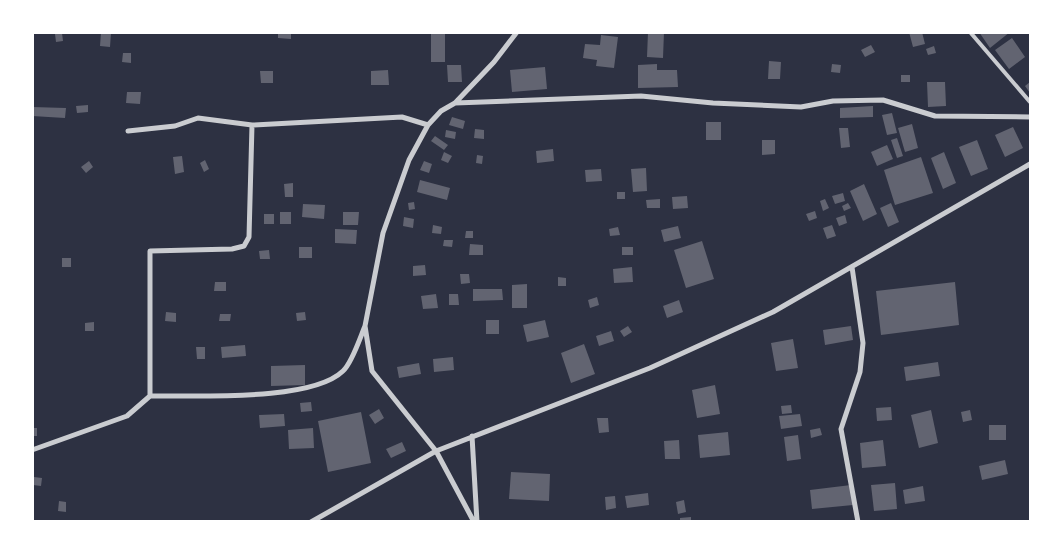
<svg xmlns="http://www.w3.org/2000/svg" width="1063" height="554" font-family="Lato,sans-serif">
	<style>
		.building { fill: #626471 }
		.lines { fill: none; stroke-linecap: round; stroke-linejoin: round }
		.service { stroke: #caccd0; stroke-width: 4 }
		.minor { stroke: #caccd0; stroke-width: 5 }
	</style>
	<rect width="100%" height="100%" fill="#2d3142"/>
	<path class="building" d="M101 32 111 33 110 47 100 46Z
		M278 32H291V39L278 38Z
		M431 32H445V62H431Z
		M648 32H664L663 58 647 57Z
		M909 32H922L925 44 913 47Z
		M979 32H1010L990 48Z
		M62 33 63 41 56 42 55 34Z
		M601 35 618 37 614 68 596 66 597 60 583 58 585 44 600 45Z
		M1012 38 1025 57 1009 69 995 50Z
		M871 45 875 52 865 57 861 50Z
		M934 46 936 53 928 55 926 49Z
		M123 53H131V63L122 62Z
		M769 61 781 62 780 79H768Z
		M657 64V70H677L678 87 638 88V65Z
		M832 64 841 65 840 73 831 72Z
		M447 65H461L462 82H448Z
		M545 67 547 89 512 92 510 70Z
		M388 70 389 85H371V71Z
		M260 71H273V83H261Z
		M901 75H910V82H901Z
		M927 82H945L946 106 928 107Z
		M1030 82V93L1025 86Z
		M127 92H141L140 104 126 103Z
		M88 105V112L77 113 76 106Z
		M873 106V117L840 118V108Z
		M32 107 66 108 65 118 32 116Z
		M892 113 897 133 887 135 882 115Z
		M452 117 465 121 463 129 449 125Z
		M706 122H721V140H706Z
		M912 124 918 148 905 152 898 128Z
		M1013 127 1023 148 1005 157 995 135Z
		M839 128H848L850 147 841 148Z
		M475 129 484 130V139L474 138Z
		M446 130 456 132 455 139 445 137Z
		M435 136 448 145 444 150 431 141Z
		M897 138 903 156 897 158 891 140Z
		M762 140H775V154L762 155Z
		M977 140 988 169 971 176 959 147Z
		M887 145 893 159 877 166 871 152Z
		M553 149 554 161 537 163 536 151Z
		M444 152 452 156 448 163 441 160Z
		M944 152 956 183 943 189 931 158Z
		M477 155 483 156 482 164 476 163Z
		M182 156 184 172 175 174 173 157Z
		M921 157 933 193 895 205 884 170Z
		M205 160 209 169 204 172 200 163Z
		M89 161 93 167 86 173 81 167Z
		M424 161 432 164 429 173 420 170Z
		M646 168 647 191 633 192 631 169Z
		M601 169 602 181 586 182 585 170Z
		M420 180 450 188 447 200 417 192Z
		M293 183V197H285L284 184Z
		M864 184 877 214 863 221 850 191Z
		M617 192H625V199H617Z
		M843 193 845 201 835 204 832 196Z
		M687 196 688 208 673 209 672 197Z
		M660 199V208H647L646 200Z
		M825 199 829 208 823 211 820 201Z
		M414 202 415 209 409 210 408 203Z
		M848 203 851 208 844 211 842 206Z
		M891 203 899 222 888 227 880 208Z
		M303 204 325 205 324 219 302 217Z
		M815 211 817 218 809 221 806 214Z
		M280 212H291V224H280Z
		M343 212H359L358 225H343Z
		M264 214H274V224H264Z
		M845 215 847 223 839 226 836 218Z
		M404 217 414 219 413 228 403 226Z
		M433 225 442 227 441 234 432 233Z
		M832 225 836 236 827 239 823 228Z
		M678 226 681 238 664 242 661 230Z
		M618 227 620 235 610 236 609 229Z
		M335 229 357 230 356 244 335 243Z
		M466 231H473V238H465Z
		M444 240H453L452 247 443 246Z
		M702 241 714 279 686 288 674 250Z
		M470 244 483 245V255H469Z
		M299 247H312V258H299Z
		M622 247H633V255H622Z
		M269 250 270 259H260L259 251Z
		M62 258H71V267H62Z
		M425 265 426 275 413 276V266Z
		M632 267 633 282 614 283 613 269Z
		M460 274H469L470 283 461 284Z
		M558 277 566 278V286H558Z
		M215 282H226V291H214Z
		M955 282 959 325 881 335 876 291Z
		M527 284V308H512V285Z
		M473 289H502L503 300 473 301Z
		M436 294 438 308 423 309 421 296Z
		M449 294H458L459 305H449Z
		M597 297 599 305 590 308 588 300Z
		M679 300 683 312 667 318 663 306Z
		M166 312 176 313V322L165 321Z
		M305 312 306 320 297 321 296 313Z
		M220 314H231L230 321H219Z
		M486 320H499V334H486Z
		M545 320 549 337 527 342 523 325Z
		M94 322V331H85V323Z
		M628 326 632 332 624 337 620 331Z
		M851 326 853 340 825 345 823 330Z
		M611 331 614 341 599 346 596 336Z
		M793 339 798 368 776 371 771 343Z
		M584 344 595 374 571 383 561 353Z
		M245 345 246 356 222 358 221 347Z
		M196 347H205V359H197Z
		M453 357 454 370 434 372 433 359Z
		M938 362 940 376 906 381 904 367Z
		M419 363 421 374 399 378 397 367Z
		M305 365V385L271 386V366Z
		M715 385 720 414 697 418 692 390Z
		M311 402 312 411 301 412 300 403Z
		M791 405 792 413 782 414 781 406Z
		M891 407 892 420 877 421 876 408Z
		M379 409 384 418 375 424 369 415Z
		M931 410 938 443 919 448 911 415Z
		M970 410 972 420 963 422 961 412Z
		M361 412 371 463 328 472 318 421Z
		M284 414 285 426 260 428 259 415Z
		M800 414 802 426 781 429 779 416Z
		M597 418H608L609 432 599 433Z
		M989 425H1006V440H989Z
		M32 428H37V436H32Z
		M313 428 314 448 289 449 288 430Z
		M820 428 822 435 811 438 810 430Z
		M728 432 730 455 700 458 698 435Z
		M798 435 801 459 787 461 784 437Z
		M679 440 680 459H665L664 441Z
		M883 440 886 466 862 468 860 443Z
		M402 442 406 451 391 458 386 449Z
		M1005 460 1008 474 982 480 979 466Z
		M511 472 550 474 549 501 509 499Z
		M34 477 42 478 41 486 33 485Z
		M895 483 897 509 874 511 871 485Z
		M851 485 853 505 812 509 810 490Z
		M923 486 925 501 905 504 903 490Z
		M648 493 649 505 627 508 625 496Z
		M615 496 616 508 606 510 605 497Z
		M684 500 686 512 678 514 676 502Z
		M59 501 66 502V512L58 511Z
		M691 517V522H680V518Z"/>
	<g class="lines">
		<path class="service" d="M970 32 1030 102"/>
		<path class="minor" d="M455 103 641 96 713 103 801 107 833 101 883 100 935 116 1030 117
			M128 131 175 126 198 118 252 125 402 117 428 125
			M852 267 863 343 860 372 841 429 858 522
			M150 396C196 395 311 402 343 371 352 363 360 338 365 326
			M472 436 477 522
			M32 450 127 416 150 396V251L232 249 244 246 249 237 252 125
			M311 522 436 451 650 368 773 312 1030 164
			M474 522 436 451 372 371 365 326 383 233 409 160 428 125 441 111 455 103 494 62 517 32"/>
	</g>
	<rect width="1063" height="554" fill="none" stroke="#ffffff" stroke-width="68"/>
</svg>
